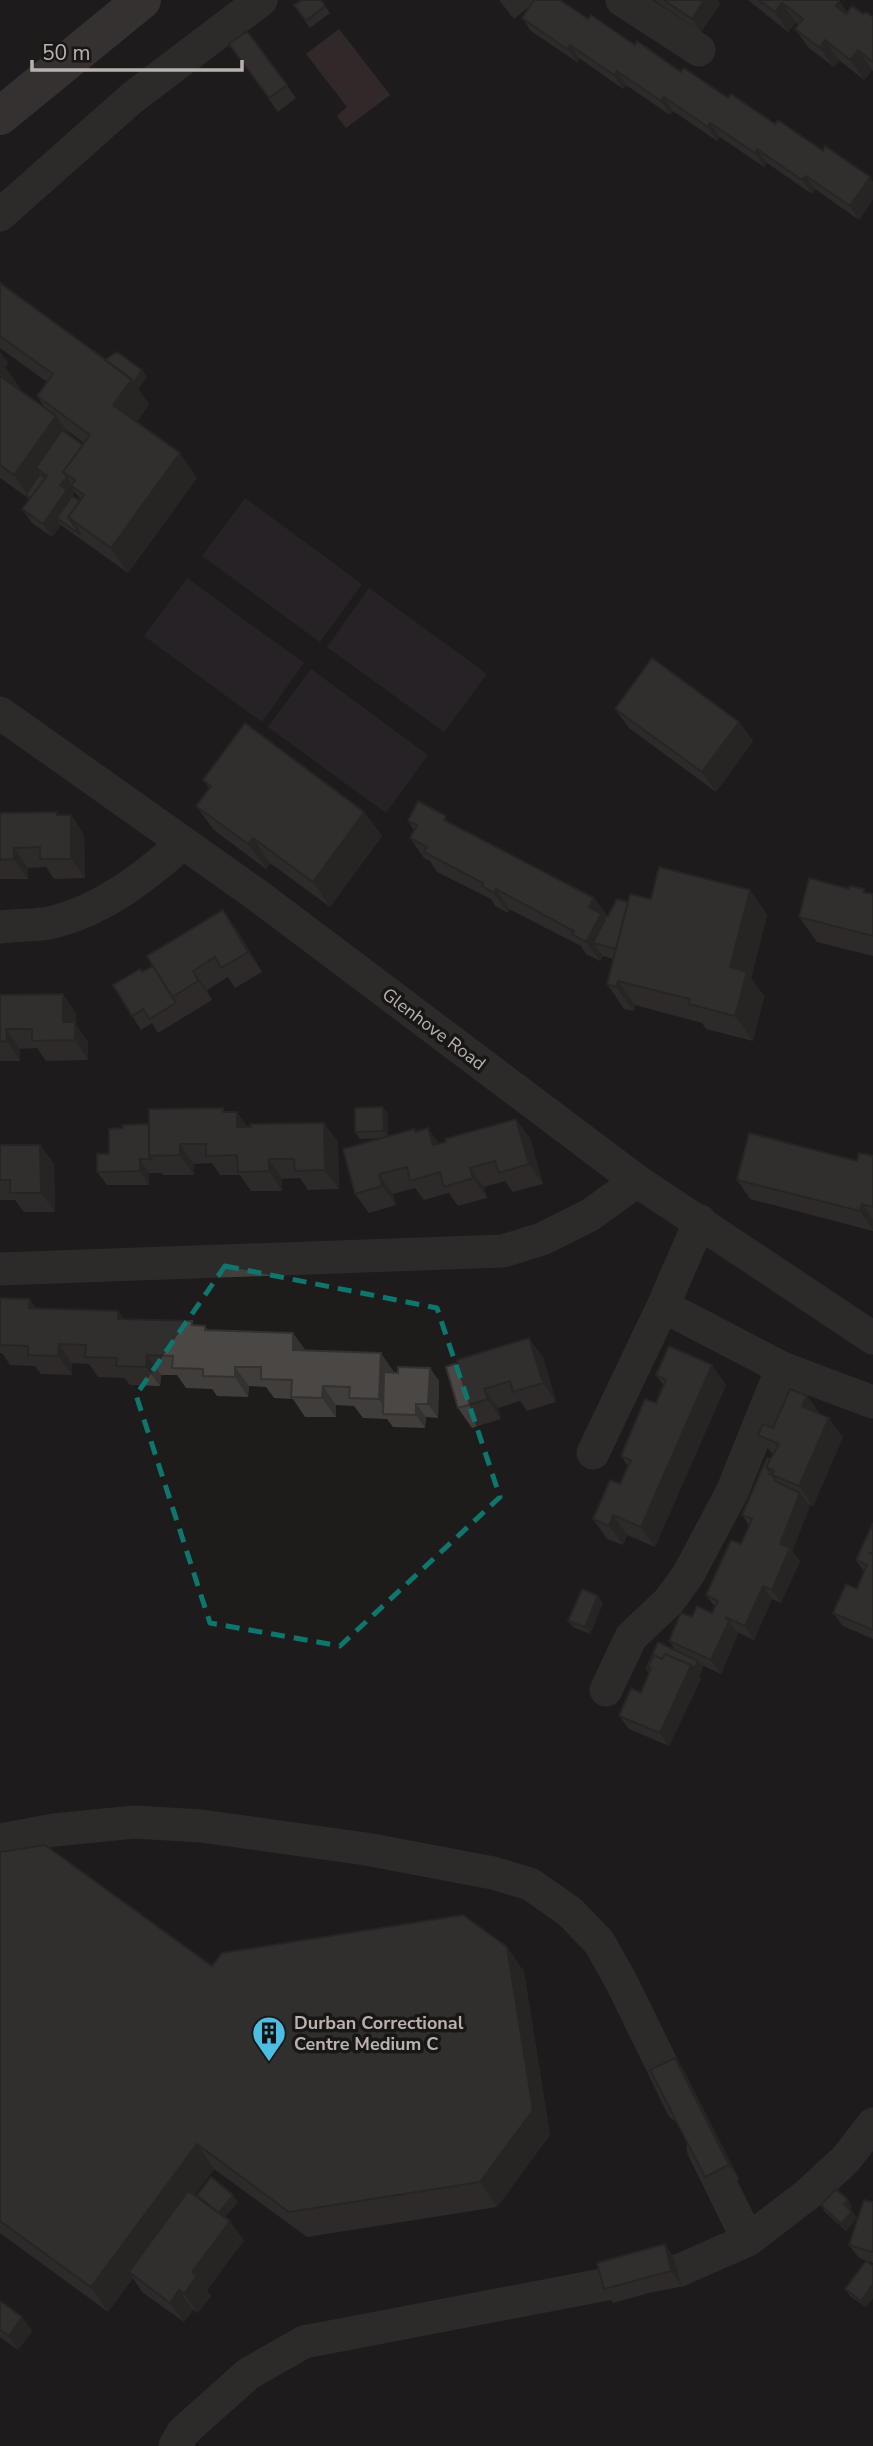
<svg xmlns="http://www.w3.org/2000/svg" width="873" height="2446" font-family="'Nunito Sans',sans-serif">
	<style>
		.green { fill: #322b34 }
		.water { fill: #4b3b3a }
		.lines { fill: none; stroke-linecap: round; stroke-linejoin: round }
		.street { stroke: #413e3c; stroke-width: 33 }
		.secondary { stroke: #514c4a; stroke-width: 38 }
		.wall { fill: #403d3b; fill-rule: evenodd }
		.shaded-wall { fill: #343230 }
		.building { fill: #4a4745; stroke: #343230; stroke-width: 2 }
		.marked { fill: none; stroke: #0f766e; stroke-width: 5; stroke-dasharray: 14 9; stroke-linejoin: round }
		.labels { text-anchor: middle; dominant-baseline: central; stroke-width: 7; stroke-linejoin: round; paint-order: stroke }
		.street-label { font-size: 18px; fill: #bbb2ae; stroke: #181716 }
		.poi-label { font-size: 18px; font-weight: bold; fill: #bbb2ae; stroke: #181716; text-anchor: start }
	</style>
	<rect width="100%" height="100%" fill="#1d1c1b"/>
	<path class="green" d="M245 498 362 584 320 642 202 556Z
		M187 578 304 663 262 722 144 636Z
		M369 588 487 674 444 732 327 647Z
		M311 669 428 755 386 813 268 727Z"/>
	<path class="water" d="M339 29 390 95 346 128 337 116 347 107 306 54Z"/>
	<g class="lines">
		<path class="street" d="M622 0 699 50
			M0 215 132 98 261 0
			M0 713 257 895 637 1181 873 1338
			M0 927C17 925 37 926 54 922 104 909 145 877 183 843
			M0 1269 503 1251 542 1239 590 1215 637 1181
			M782 1368 873 1402
			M593 1453 663 1306
			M606 1690 631 1637 669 1601 688 1575 732 1492 782 1368 663 1306 700 1221
			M0 1840 54 1830 135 1822 201 1826 366 1849 493 1873 530 1884 570 1912 599 1942 622 1983 682 2106
			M703 2148 748 2240
			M175 2446 183 2432 248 2374 304 2342 680 2270 748 2240 808 2194 846 2159 873 2124"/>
		<path class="secondary" d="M0 116 142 0"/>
	</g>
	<path class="wall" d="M321 0 330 13 310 28 294 5Z
		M499 0H560L588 19 823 151 873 182V199L859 220 815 189 812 194 767 163 764 167 720 137 717 141 673 111 670 115 626 85 623 89 579 58 577 62 531 31 522 18 531 5 514 19Z
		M654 0H717L720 4 701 32Z
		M748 0H838L847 12 863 14 873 17V71L872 70 864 80 839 60 834 67 809 48 795 29 798 25 796 22 788 32Z
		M247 31 296 98 278 112 229 44Z
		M0 283 105 360 142 370 147 377 138 389 149 404 137 422 197 478 128 573 61 525 52 537 32 523 22 509 29 500 28 498 0 478V352L8 363 5 367 20 388 19 389 45 408 37 396 47 382 0 348ZM65 429 84 443 83 445 70 436ZM75 492 81 500 80 501 71 497Z
		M615 709 739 722 753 741 716 792 629 728Z
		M203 780 364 812 382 836 330 907 270 863 266 869 214 830 196 806 209 788Z
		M57 812 59 815H71L84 835 85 878 54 879 46 867 28 868V879H0V813Z
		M408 821 452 824 594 898 607 916 628 902 651 899 750 890 767 915 751 978 764 996 753 1041 706 1029 702 1023 635 1005 634 1011 624 1009 607 984 613 959 603 956 600 961 586 954 581 946 509 909 508 913 495 906 491 899 437 872 430 861 424 858 410 838 414 830Z
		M866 892 873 894V956L817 942 799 917Z
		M237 930 262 972 235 988 228 977 207 990 212 1000 158 1033 152 1023 141 1030 132 1016 143 972Z
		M0 995 76 1013V1025L88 1042V1060L46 1061 37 1048 20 1049V1061H0Z
		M223 1108 225 1112 248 1127 338 1142 339 1189 308 1190 300 1178 282 1179V1191H251L240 1175H220L212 1163 194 1164V1175H163L161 1173H149V1185H107L97 1172 109 1154 123 1128 149 1124Z
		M388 1114V1136L414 1129 416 1131 439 1144 530 1138 543 1184 513 1192 505 1181 484 1187 487 1198 458 1206 449 1193 424 1200 415 1188 393 1194 396 1205 369 1213 355 1194 381 1138 360 1139 355 1132Z
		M0 1145H40L54 1164 55 1212H24L15 1200H0Z
		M873 1156V1231L750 1199 737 1180 857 1161Z
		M0 1298 36 1308 118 1311 124 1319 205 1326 208 1330 293 1333 306 1351 394 1373 430 1368 439 1381 438 1418 426 1417 425 1428 393 1427 387 1419 363 1418 354 1406 336 1405V1417H305L293 1399 274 1398 266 1387 249 1386 248 1397 217 1396 212 1389 186 1388 177 1375H161L160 1386 130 1385 124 1378 98 1377 89 1364 72 1363V1375L41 1374 35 1366 10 1365 2 1353H0Z
		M543 1357 556 1402 527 1411 520 1401 498 1408 501 1419 472 1428 458 1408 446 1367Z
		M656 1375 726 1385 655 1547 627 1535 623 1545 607 1539 593 1519 620 1484 628 1466 621 1456 656 1403 664 1386Z
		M807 1396 820 1414 843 1437 813 1506 808 1504 810 1506 792 1551 800 1561 781 1603 772 1599 754 1640 737 1632 738 1634 721 1674 702 1665 703 1667 699 1676 701 1679 669 1746 629 1729 619 1716 641 1693 649 1674 646 1669 675 1650 669 1641 692 1617 712 1613 715 1607 706 1595 741 1544 749 1525 742 1515 773 1455 758 1435 773 1428Z
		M873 1554V1639L843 1626 833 1613 857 1589 864 1572 856 1560Z
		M603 1603 590 1634 573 1627 568 1621Z
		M0 1852 212 1966 507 1947 524 1972 550 2135 497 2207 307 2237 214 2169 194 2195 199 2198 238 2202 225 2217 244 2240 207 2290 211 2296 198 2313 193 2310 184 2322 142 2292 133 2278 108 2312 0 2233Z
		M675 2058 684 2071 739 2179 714 2191 705 2177Z
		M873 2202V2263L859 2258 849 2245Z
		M821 2205 852 2207 850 2209 857 2218 846 2231 825 2212Z
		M674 2258 681 2284 613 2303 604 2289Z
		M873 2266V2298L866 2307 850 2296 845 2289Z
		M0 2301 22 2317 32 2331 18 2350 0 2337Z"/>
	<path class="shaded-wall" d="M704 0H717L720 4 701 32 692 19Z
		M839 1 853 21 836 6Z
		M782 3 796 22 788 32 775 12Z
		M825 40 839 60 834 67 820 48Z
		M570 45 579 58 577 62 567 49Z
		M858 50 872 70 864 80 850 60Z
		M617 71 626 85 623 89 614 75Z
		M664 97 673 111 670 115 661 101Z
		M710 123 720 137 717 141 708 127Z
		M757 149 767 163 764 167 755 153Z
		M806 176 815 189 812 194 802 180Z
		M870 177 873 182V199L859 220 850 206Z
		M0 352 8 363 5 367 20 388 13 397 0 379Z
		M142 370 147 377 138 389 149 404 131 430 113 405 132 379Z
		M56 416 74 441 47 476 36 468 45 481 29 497 14 475Z
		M180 453 197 478 128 573 111 548Z
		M67 477 75 489 71 486 75 492 57 518 61 525 52 537 43 524 60 485Z
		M739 722 753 741 716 792 702 772Z
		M364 812 382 836 330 907 313 882Z
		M71 815 84 835 85 878 71 859Z
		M253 838 270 863 266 869 248 844Z
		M14 848 28 868V879L14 859Z
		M496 889 509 909 508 913 494 893Z
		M750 890 767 915 751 978 764 996 753 1041 735 1016 730 967Z
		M594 898 608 917 593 943 603 956 600 961 586 942 589 907Z
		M223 910 237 930 262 972 248 952Z
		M193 971 207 990 212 1000 198 981Z
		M618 981 635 1005 634 1011 616 987Z
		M63 994 76 1013V1025L88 1042V1060L63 1022Z
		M6 1029 20 1049V1061L7 1041Z
		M383 1107 388 1114V1138L384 1131Z
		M237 1112 251 1131 237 1127Z
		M516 1119 530 1138 543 1184 529 1164Z
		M324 1123 338 1142 339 1189 325 1170Z
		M428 1128 442 1148 433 1145Z
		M180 1144 194 1164V1175L180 1155Z
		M40 1145 54 1164 55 1212 41 1193Z
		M140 1159 149 1173V1185L140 1171Z
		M269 1159 282 1179V1191L269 1171Z
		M470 1168 484 1187 487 1198 473 1178Z
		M379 1174 393 1194 396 1205 382 1186Z
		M862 1204 873 1220V1230L860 1211Z
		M30 1299 43 1319 29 1308Z
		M118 1311 132 1330 118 1319Z
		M293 1333 307 1353 293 1350Z
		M529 1338 543 1357 556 1402 543 1383Z
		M59 1344 72 1363V1375L58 1356Z
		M381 1353 394 1372 389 1414 379 1399Z
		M147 1355 161 1375 160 1386 146 1367Z
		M712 1365 726 1385 655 1547 641 1527Z
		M235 1367 249 1386 248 1397 235 1377Z
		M430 1368 439 1381 438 1418 428 1404Z
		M323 1386 336 1405V1417L322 1398Z
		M484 1389 498 1408 501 1419 488 1399Z
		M807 1396 821 1415 802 1406Z
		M416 1404 426 1417 425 1428 416 1415Z
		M829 1418 843 1437 813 1506 799 1486Z
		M800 1493 810 1506 792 1551 800 1561 781 1603 772 1590 780 1544Z
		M613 1515 627 1535 623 1545 609 1526Z
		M763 1586 772 1599 754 1640 745 1626Z
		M598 1596 603 1603 590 1634 585 1627Z
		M729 1621 738 1634 721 1674 711 1660Z
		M698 1661 703 1667 699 1676 701 1679 669 1746 660 1733 691 1665Z
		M507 1947 524 1972 550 2135 497 2207 480 2182Z
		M675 2058 684 2071 739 2179 729 2165Z
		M197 2144 214 2169 134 2276 129 2272 133 2278 108 2312 91 2287Z
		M233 2195 238 2202 223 2220 219 2213Z
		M848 2200 852 2207 849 2211 844 2204Z
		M852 2212 857 2218 846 2231 841 2224Z
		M230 2221 244 2240 207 2290 211 2296 198 2313 184 2294 192 2272Z
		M665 2244 674 2258 681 2284 671 2271Z
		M873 2284V2298L866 2307 861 2301Z
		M179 2290 193 2310 184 2322 170 2303Z
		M22 2317 32 2331 18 2350 9 2336Z"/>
	<path class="building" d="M302 0H321L325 6 306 21 294 5Z
		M534 0H560L588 19 591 15 635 45 637 41 681 72 684 68 728 98 731 94 775 124 778 120 823 151 825 146 870 177 850 206 806 176 802 180 757 149 755 153 710 123 708 127 664 97 661 101 617 71 614 75 570 45 567 49 522 18Z
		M664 0H704L692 19Z
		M759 0H838L839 1 836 6 846 14 852 6 863 14 866 12 873 17V62L858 50 850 60 825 40 820 48 795 29 803 19 782 3 775 12Z
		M247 31 287 85 269 98 229 44Z
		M0 283 132 379 113 405 180 453 111 548 68 517 84 495 71 486 75 480 63 472 90 435 37 396 53 374 0 336Z
		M117 352 142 370 134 382 105 360Z
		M0 376 56 416 14 475 0 465Z
		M62 430 83 445 63 472 67 477 60 485 67 490 43 524 22 509 47 476 36 468Z
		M40 474 45 478 30 498 26 495Z
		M72 496 80 501 68 517 81 535 57 518Z
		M652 658 739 722 702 772 615 709Z
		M245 723 364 812 313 882 253 838 248 844 196 806 211 786 203 780Z
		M418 801 446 816 444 820 594 898 589 907 601 914 586 942 572 934 574 931 496 889 494 893 482 886 483 883 424 852 427 847 410 838 417 825 408 821Z
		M57 812V815H71V859H40V847L14 848V859L0 860V813Z
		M659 867 750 890 730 967 747 972 735 1016 689 1004 690 999 618 981 616 987 607 984 630 894 651 899Z
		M809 878 849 889 850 886 864 889 863 892 873 894V936L799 917Z
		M617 899 628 902 616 949 593 943 605 920 604 917 608 916Z
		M223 910 248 952 221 968 215 957 193 971 198 981 172 997 147 956Z
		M153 966 176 1003 149 1019 143 1009 132 1016 113 985 140 969 142 972Z
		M63 994V1022H75V1040L32 1041V1029H6L7 1041 0 1042V995Z
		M383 1107 384 1131 355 1132V1108Z
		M223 1108V1112H237V1127H251L250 1124 324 1123 325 1170 295 1171 294 1159H269V1171L238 1172 237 1155 206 1156V1144H180V1155L149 1156V1109Z
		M516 1119 529 1164 499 1173 495 1161 470 1168 473 1178 444 1187 440 1172 410 1181 407 1167 379 1174 382 1186 355 1194 343 1149 414 1129 415 1132 428 1128 433 1145 446 1142 445 1139Z
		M149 1124V1156L152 1159H140V1171L97 1172V1154H109V1129L123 1128 122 1125Z
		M749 1133 857 1161 859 1153 873 1156V1207L862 1204 860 1211 737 1180Z
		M0 1145H40L41 1193H10V1180H0Z
		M0 1298 30 1299 29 1308 118 1311V1319L192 1321V1325L205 1326V1330L293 1333V1350L381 1353 379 1399 349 1398 350 1387 323 1386 322 1398 291 1397 292 1380 261 1379V1367H235V1377L203 1376V1369L172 1368 173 1356 147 1355 146 1367 116 1366 117 1358 85 1357 86 1345 59 1344 58 1356 28 1355V1346L0 1345Z
		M529 1338 543 1383 513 1392 510 1381 484 1389 488 1399 458 1408 446 1367 458 1363 457 1360Z
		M669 1346 712 1365 641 1527 613 1515 609 1526 593 1519 610 1480 620 1484 631 1460 621 1456 645 1399 656 1403 666 1380 656 1375Z
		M398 1367 430 1368 428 1404H416V1415L383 1414 384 1372 398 1373Z
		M790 1389 807 1396 802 1406 829 1418 799 1486 772 1475 774 1471 766 1467 779 1444 758 1435 763 1424 773 1428Z
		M767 1458 770 1459 766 1467 770 1473 769 1474 772 1475 775 1480V1481L800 1493 780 1544 790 1548 772 1590 763 1586 745 1626 725 1617 729 1621 711 1660 669 1641 681 1613 692 1617 697 1606 712 1613 718 1601 706 1595 731 1540 741 1544 752 1519 742 1515Z
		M873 1523V1554L868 1552 873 1554V1630L833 1613 846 1584 857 1589 867 1565 856 1560Z
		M582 1589 598 1596 585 1627 568 1621Z
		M658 1642 698 1661 694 1669 691 1665 665 1654 662 1659 654 1655 648 1667 650 1670V1671L646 1669Z
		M665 1654 691 1665 660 1733 619 1716 631 1688 641 1693 651 1668 648 1667 654 1655 662 1659Z
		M45 1845 212 1966 222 1953 463 1915 507 1947 533 2110 480 2182 289 2212 197 2144 91 2287 0 2221V1852Z
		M675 2058 729 2165 705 2177 650 2070Z
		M211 2177 233 2195 219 2213 197 2195Z
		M836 2189 848 2200 844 2204 852 2212 841 2224 821 2205Z
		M188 2191 230 2221 192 2272 197 2276 184 2294 179 2290 170 2303 129 2272Z
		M864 2200 873 2202V2252L849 2245Z
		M665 2244 671 2271 604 2289 597 2263Z
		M866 2261 873 2266V2284L861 2301 845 2289Z
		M0 2301 22 2317 9 2336 0 2330Z"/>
	<path d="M0 0H873V2446H0ZM225 1266 437 1308 500 1497 340 1646 210 1623 136 1395Z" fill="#1d1c1b" fill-opacity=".55" fill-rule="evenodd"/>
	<path class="marked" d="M225 1266 437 1308 500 1497 340 1646 210 1623 136 1395Z"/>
	<defs>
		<g id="building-pin" transform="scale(1.75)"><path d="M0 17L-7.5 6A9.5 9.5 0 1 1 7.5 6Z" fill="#4dbee3" stroke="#181716"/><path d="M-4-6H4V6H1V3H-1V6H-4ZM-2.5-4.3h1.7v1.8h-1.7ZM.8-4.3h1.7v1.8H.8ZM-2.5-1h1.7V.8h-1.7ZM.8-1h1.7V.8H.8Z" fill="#111"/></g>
	</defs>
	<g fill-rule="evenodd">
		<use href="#building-pin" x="269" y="2033"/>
	</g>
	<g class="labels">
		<g class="street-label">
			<text transform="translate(434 1029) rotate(37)">Glenhove Road</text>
		</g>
		<g class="poi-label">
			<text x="294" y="2023">Durban Correctional<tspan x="294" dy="21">Centre Medium C</tspan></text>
		</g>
	</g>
	<path d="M32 60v10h210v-10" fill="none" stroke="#bbb2ae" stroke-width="3.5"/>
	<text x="42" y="60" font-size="21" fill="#bbb2ae" stroke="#181716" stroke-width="5" paint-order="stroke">50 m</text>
</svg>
